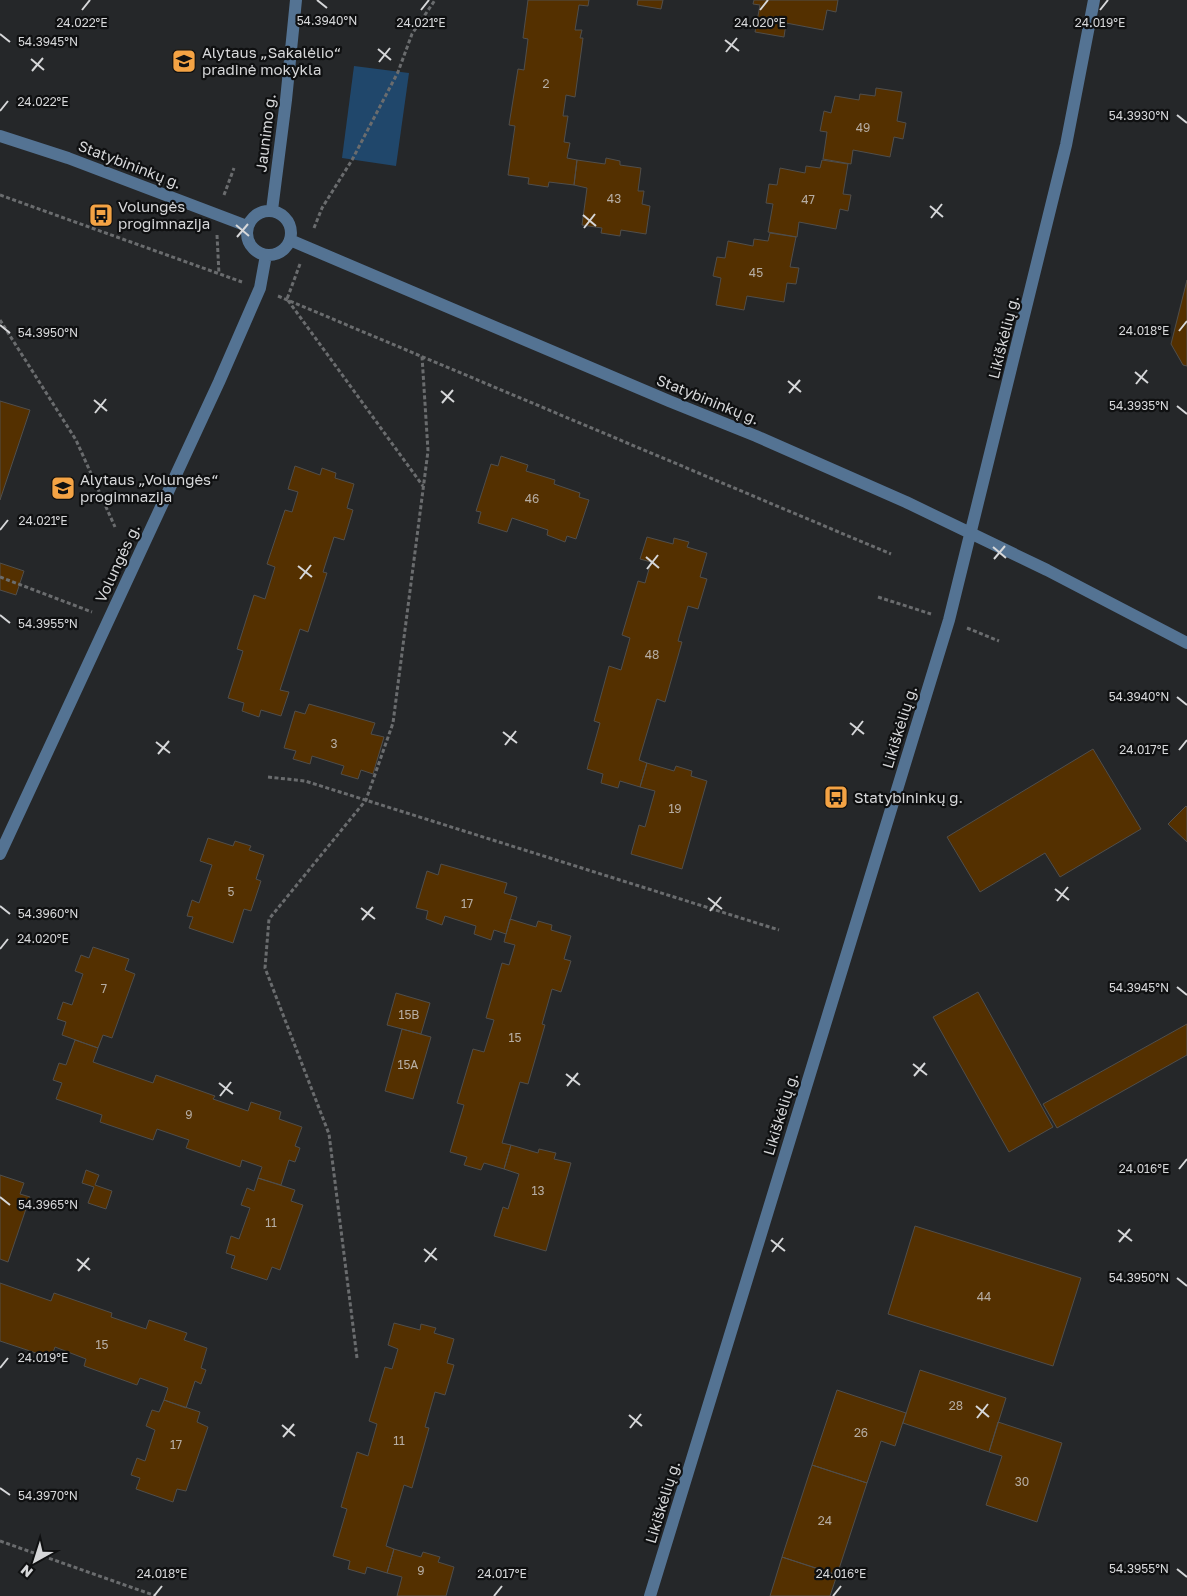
<svg xmlns="http://www.w3.org/2000/svg" width="1187" height="1596" font-family="'Golos Text',sans-serif">
	<style>
		.green { fill: #20476b }
		.building { fill: #543000; stroke: #504e4b }
		.lines { fill: none; stroke-linecap: round; stroke-linejoin: round }
		.path { stroke: #6a6c6e; stroke-width: 3; stroke-dasharray: 4 2.5; stroke-linecap: butt }
		.minor { stroke: #547393; stroke-width: 12 }
		.ticks { fill: none; stroke: #d6d7d9; stroke-width: 2 }
		.labels { text-anchor: middle; dominant-baseline: central; stroke-width: 4.5; stroke-linejoin: round; paint-order: stroke }
		.number-label { font-size: 12px; fill: #b6ada3 }
		.poi-label { font-size: 15px; fill: #d6d7d9; stroke: #0f1011; text-anchor: start }
		.street-label { font-size: 15px; fill: #d6d7d9; stroke: #0f1011 }
		.ticks-label { font-size: 12px; text-anchor: middle; fill: #d6d7d9; stroke: #0f1011; stroke-width: 4.5; stroke-linejoin: round; paint-order: stroke }
	</style>
	<rect width="100%" height="100%" fill="#252729"/>
	<path class="green" d="M354 66 409 73 396 166 342 158Z"/>
	<path class="building" d="M528 0H589L588 6 579 5 575 30H582L580 38H583L575 97 566 95 563 116H568L564 142 570 143 567 158 577 160 574 185 549 182 548 187 528 184 529 178 508 175 515 126 509 125 518 69 524 70 528 39 523 38Z
		M638 0H663L661 9 637 5Z
		M754 0H838L836 12 827 10 823 30 786 23 784 37 755 32 760 5 753 4Z
		M876 88 902 92 897 121 906 123 903 139 894 137 890 157 853 150 851 164 823 159 827 132 820 131 824 111 831 113 835 96 859 100 860 94 875 96Z
		M606 158 620 161V165L641 168 638 191H644L642 204 650 206 646 234 621 230 620 236 601 233 602 228 582 225 587 188 574 185 577 160 605 164Z
		M822 160 848 164 843 194 851 195 848 211 840 209 836 229 799 222 797 237 768 232 773 204 766 203 769 184 777 185 780 168 805 173 806 166 820 168Z
		M770 233 796 237 790 267 799 268 796 284 787 283 784 302 747 296 744 310 716 305 721 278 713 276 717 257 725 258 728 241 753 246 754 239 768 241Z
		M1187 280V366L1183 365 1171 344Z
		M0 401 30 410 0 500Z
		M501 456 528 465 526 471 555 480 554 484 580 493 579 497 589 500 576 539 567 536 565 542 547 535 548 530 512 518 507 532 478 523 481 512 476 511 491 464 498 466Z
		M295 466 320 475 322 468 336 473 335 478 354 484 347 508 353 510 344 540 334 537 323 572 327 573 308 632 300 629 280 690 289 692 281 716 261 710 259 717 242 711 244 703 228 698 243 651 237 649 254 595 265 599 275 567 267 564 285 510 292 512 298 492 288 489Z
		M647 537 673 544 674 538 689 542 687 547 707 553 700 577 707 579 698 609 688 606 678 641 682 642 665 702 657 699 639 760 647 763 640 787 620 781 618 788 601 783 603 774 587 769 600 723 594 721 609 666 621 670 630 638 622 635 638 581 645 583 651 562 640 559Z
		M0 563 24 571 16 595 0 590Z
		M309 704 375 723 371 734 384 737 373 774 361 770 358 779 341 774 344 766 312 756 310 764 293 759 296 751 284 748 295 711 305 714Z
		M1093 749 1141 829 1060 877 1045 853 980 892 947 837Z
		M647 763 674 771 676 766 692 771 691 776 707 781 682 869 631 854 639 825 645 827 655 791 640 787Z
		M1186 806 1187 807V842L1168 824Z
		M208 838 233 846 235 841 251 846 249 850 264 855 256 879 261 881 251 911 244 909 233 943 189 928 193 917 187 916 192 900 199 903 212 865 200 861Z
		M441 864 507 883 504 893 517 897 506 934 494 930 491 940 474 934 476 926 445 916 442 925 426 919 428 911 416 908 427 871 438 875Z
		M510 919 536 927 538 921 552 925 551 930 571 936 564 959 571 961 561 992 552 989 542 1024 545 1025 528 1084 520 1082 502 1143 511 1145 504 1169 484 1163 481 1170 464 1165 467 1157 450 1152 464 1105 457 1103 473 1049 484 1052 494 1020 486 1018 502 963 509 965 515 945 504 942Z
		M93 947 129 959 125 970 135 974 112 1038 103 1035 98 1048 62 1035 66 1022 57 1019 63 1002 72 1005 83 974 75 971 81 955 89 958Z
		M978 992 1053 1127 1009 1152 933 1017Z
		M396 993 430 1003 421 1034 387 1025Z
		M1187 1024V1055L1057 1128 1043 1104Z
		M402 1029 431 1037 413 1099 385 1091Z
		M75 1040 98 1048 93 1062 153 1083 156 1075 215 1096 213 1099 248 1111 251 1102 281 1112 279 1119 302 1127 295 1146 300 1148 295 1162 289 1160 281 1185 258 1178 262 1167 242 1160 240 1167 186 1148 189 1140 157 1129 153 1140 100 1122 102 1115 56 1099 62 1083 53 1080 59 1063 66 1065Z
		M511 1145 538 1153 539 1149 556 1153 554 1159 571 1163 546 1251 494 1236 503 1207 508 1209 519 1174 504 1169Z
		M86 1170 99 1175 95 1185 112 1191 106 1209 88 1203 94 1187 82 1183Z
		M0 1175 24 1183 20 1194 30 1197 8 1262 0 1259Z
		M258 1178 295 1190 291 1201 303 1205 280 1270 272 1267 267 1280 231 1268 235 1256 226 1253 231 1236 239 1239 250 1208 241 1205 247 1188 254 1191Z
		M915 1226 1081 1278 1053 1366 888 1314Z
		M0 1283 51 1301 54 1293 112 1313 111 1317 146 1329 149 1320 187 1333 184 1340 207 1348 201 1368 206 1370 201 1384 195 1381 186 1408 164 1400 168 1388 140 1378 137 1385 84 1366 86 1359 55 1347 51 1358 0 1341Z
		M394 1323 420 1330 421 1324 436 1328 434 1333 454 1339 447 1363 454 1365 445 1395 435 1392 425 1427 429 1428 412 1488 404 1485 386 1546 394 1549 387 1573 367 1567 365 1574 348 1569 350 1561 333 1556 347 1509 341 1507 357 1452 368 1456 377 1424 369 1421 385 1367 392 1369 398 1349 388 1345Z
		M920 1370 1006 1398 989 1452 903 1423Z
		M837 1390 906 1413 895 1446 881 1441 867 1483 812 1465Z
		M164 1400 200 1412 197 1422 208 1427 186 1491 177 1489 173 1502 136 1489 140 1478 131 1475 137 1458 145 1461 155 1430 146 1426 152 1410 159 1412Z
		M998 1422 1062 1443 1037 1522 986 1505 1002 1456 989 1452Z
		M812 1465 867 1483 837 1575 782 1557Z
		M394 1549 421 1557 423 1552 440 1557 438 1562 454 1567 446 1596H397L402 1577 387 1573Z
		M782 1557 837 1575 830 1596H770Z"/>
	<g class="lines">
		<path class="path" d="M0 195 242 282
			M224 195 234 168
			M314 228 322 208 352 160 398 72 412 34 435 0
			M217 235 219 274
			M300 264 287 299 423 486
			M278 296 891 554
			M0 320 76 440 115 527
			M0 577 92 612
			M878 597 931 614
			M967 628 999 641
			M268 777 305 781 779 930
			M357 1358 329 1134 265 968 269 919 366 800 393 723 428 451 422 356
			M0 1541 156 1596"/>
		<path class="minor" d="M0 136 68 158 247 226
			M272 210 286 100 296 0
			M247 233a22 22 0 1 1 44 0a22 22 0 1 1-44 0Z
			M290 240 669 401 756 436 906 502 1047 570 1187 643
			M0 854 219 382 260 288 266 255
			M650 1596 949 620 1066 145 1094 0"/>
	</g>
	<path class="ticks" d="M317 0 327 8M82 10 90 0M421 10 429 0M760 10 768 0M1100 10 1108 0M0 34 10 42M725 40 739 51M378 49 391 60M726 52 737 38M31 59 44 70M379 62 390 48M32 71 43 58M0 111 8 101M1177 115 1187 123M930 206 943 217M583 215 596 226M931 218 942 204M236 225 249 236M584 228 595 214M237 237 248 224M0 325 10 333M1179 331 1187 321M1135 372 1148 383M788 381 801 392M1136 384 1147 370M441 391 454 402M789 393 800 380M94 400 107 411M442 403 453 390M1177 406 1187 414M95 413 106 399M0 530 8 520M993 547 1006 558M646 557 659 568M994 559 1005 546M298 566 312 577M647 569 658 555M300 579 311 565M0 615 10 623M1177 697 1187 705M850 723 864 734M503 732 517 743M852 735 863 721M156 742 170 753M505 745 516 731M1179 750 1187 740M158 754 169 741M1055 889 1069 900M708 898 722 909M1057 901 1068 887M0 906 10 914M361 908 375 919M710 911 721 897M362 920 373 907M0 949 8 939M1177 987 1187 995M913 1064 927 1075M566 1074 580 1085M914 1076 925 1063M219 1083 233 1094M567 1086 578 1073M220 1096 231 1082M1179 1169 1187 1159M0 1197 10 1205M1118 1230 1132 1241M771 1240 785 1251M1119 1242 1130 1229M424 1249 437 1260M772 1252 783 1238M77 1259 90 1270M425 1262 436 1248M78 1271 89 1258M1177 1278 1187 1286M0 1368 8 1358M976 1406 989 1417M629 1415 642 1426M977 1418 988 1404M282 1425 295 1436M630 1428 641 1414M283 1437 294 1424M0 1488 10 1495M1177 1569 1187 1577M154 1596 162 1586M494 1596 502 1586M833 1596 841 1586"/>
	<defs>
		<g id="school-square" transform="scale(1.25)"><rect x="-9" y="-9" width="18" height="18" rx="4" fill="#f4a344" stroke="#0f1011"/><path d="M0-5L7-2L0 1L-7-2ZM-4 1L0 2.5L4 1V4Q0 6-4 4Z" fill="#111"/></g>
		<g id="bus-square" transform="scale(1.25)"><rect x="-9" y="-9" width="18" height="18" rx="4" fill="#f4a344" stroke="#0f1011"/><path d="M-5-6H5V4H4V6H2V4H-2V6H-4V4H-5ZM-3.5-4V0h7V-4ZM-3.5 1.2v1.5H-2V1.2ZM2 1.2v1.5H3.5V1.2Z" fill="#111"/></g>
	</defs>
	<g fill-rule="evenodd">
		<use href="#school-square" x="184" y="61"/>
		<use href="#bus-square" x="101" y="215"/>
		<use href="#school-square" x="63" y="488"/>
		<use href="#bus-square" x="836" y="797"/>
	</g>
	<g class="labels">
		<g class="number-label">
			<text x="546" y="83">2</text>
			<text x="863" y="127">49</text>
			<text x="614" y="198">43</text>
			<text x="808" y="199">47</text>
			<text x="756" y="272">45</text>
			<text x="532" y="498">46</text>
			<text x="652" y="654">48</text>
			<text x="334" y="743">3</text>
			<text x="675" y="808">19</text>
			<text x="231" y="891">5</text>
			<text x="467" y="903">17</text>
			<text x="104" y="988">7</text>
			<text x="409" y="1014">15B</text>
			<text x="515" y="1037">15</text>
			<text x="408" y="1064">15A</text>
			<text x="189" y="1114">9</text>
			<text x="538" y="1190">13</text>
			<text x="271" y="1222">11</text>
			<text x="984" y="1296">44</text>
			<text x="102" y="1344">15</text>
			<text x="956" y="1405">28</text>
			<text x="861" y="1432">26</text>
			<text x="399" y="1440">11</text>
			<text x="176" y="1444">17</text>
			<text x="1022" y="1481">30</text>
			<text x="825" y="1520">24</text>
			<text x="421" y="1570">9</text>
		</g>
		<g class="poi-label">
			<text x="202" y="52">Alytaus „Sakalėlio“<tspan x="202" dy="17">pradinė mokykla</tspan></text>
			<text x="118" y="206">Volungės<tspan x="118" dy="17">progimnazija</tspan></text>
			<text x="80" y="479">Alytaus „Volungės“<tspan x="80" dy="17">progimnazija</tspan></text>
			<text x="854" y="797">Statybininkų g.</text>
		</g>
		<g class="street-label">
			<text transform="translate(265 133) rotate(-83)">Jaunimo g.</text>
			<text transform="translate(130 164) rotate(21)">Statybininkų g.</text>
			<text transform="translate(1003 337) rotate(-76)">Likiškėlių g.</text>
			<text transform="translate(708 399) rotate(22)">Statybininkų g.</text>
			<text transform="translate(117 563) rotate(-65)">Volungės g.</text>
			<text transform="translate(899 727) rotate(-73)">Likiškėlių g.</text>
			<text transform="translate(780 1114) rotate(-73)">Likiškėlių g.</text>
			<text transform="translate(662 1502) rotate(-73)">Likiškėlių g.</text>
		</g>
	</g>
	<g class="ticks-label">
		<text x="327" y="25">54.3940°N</text>
		<text x="82" y="27">24.022°E</text>
		<text x="421" y="27">24.021°E</text>
		<text x="760" y="27">24.020°E</text>
		<text x="1100" y="27">24.019°E</text>
		<text x="48" y="46">54.3945°N</text>
		<text x="43" y="106">24.022°E</text>
		<text x="1139" y="120">54.3930°N</text>
		<text x="1144" y="335">24.018°E</text>
		<text x="48" y="337">54.3950°N</text>
		<text x="1139" y="410">54.3935°N</text>
		<text x="43" y="525">24.021°E</text>
		<text x="48" y="628">54.3955°N</text>
		<text x="1139" y="701">54.3940°N</text>
		<text x="1144" y="754">24.017°E</text>
		<text x="48" y="918">54.3960°N</text>
		<text x="43" y="943">24.020°E</text>
		<text x="1139" y="992">54.3945°N</text>
		<text x="1144" y="1173">24.016°E</text>
		<text x="48" y="1209">54.3965°N</text>
		<text x="1139" y="1282">54.3950°N</text>
		<text x="43" y="1362">24.019°E</text>
		<text x="48" y="1500">54.3970°N</text>
		<text x="1139" y="1573">54.3955°N</text>
		<text x="162" y="1578">24.018°E</text>
		<text x="502" y="1578">24.017°E</text>
		<text x="841" y="1578">24.016°E</text>
	</g>
	<g transform="translate(35 1561) rotate(219)" stroke="#0f1011" stroke-width="4" paint-order="stroke">
	<path d="M0-4L9 19L0 12L-9 19Z" fill="#d6d7d9"/>
	<text y="-8" font-size="14" font-weight="bold" text-anchor="middle" fill="#d6d7d9">N</text>
	</g>
</svg>
